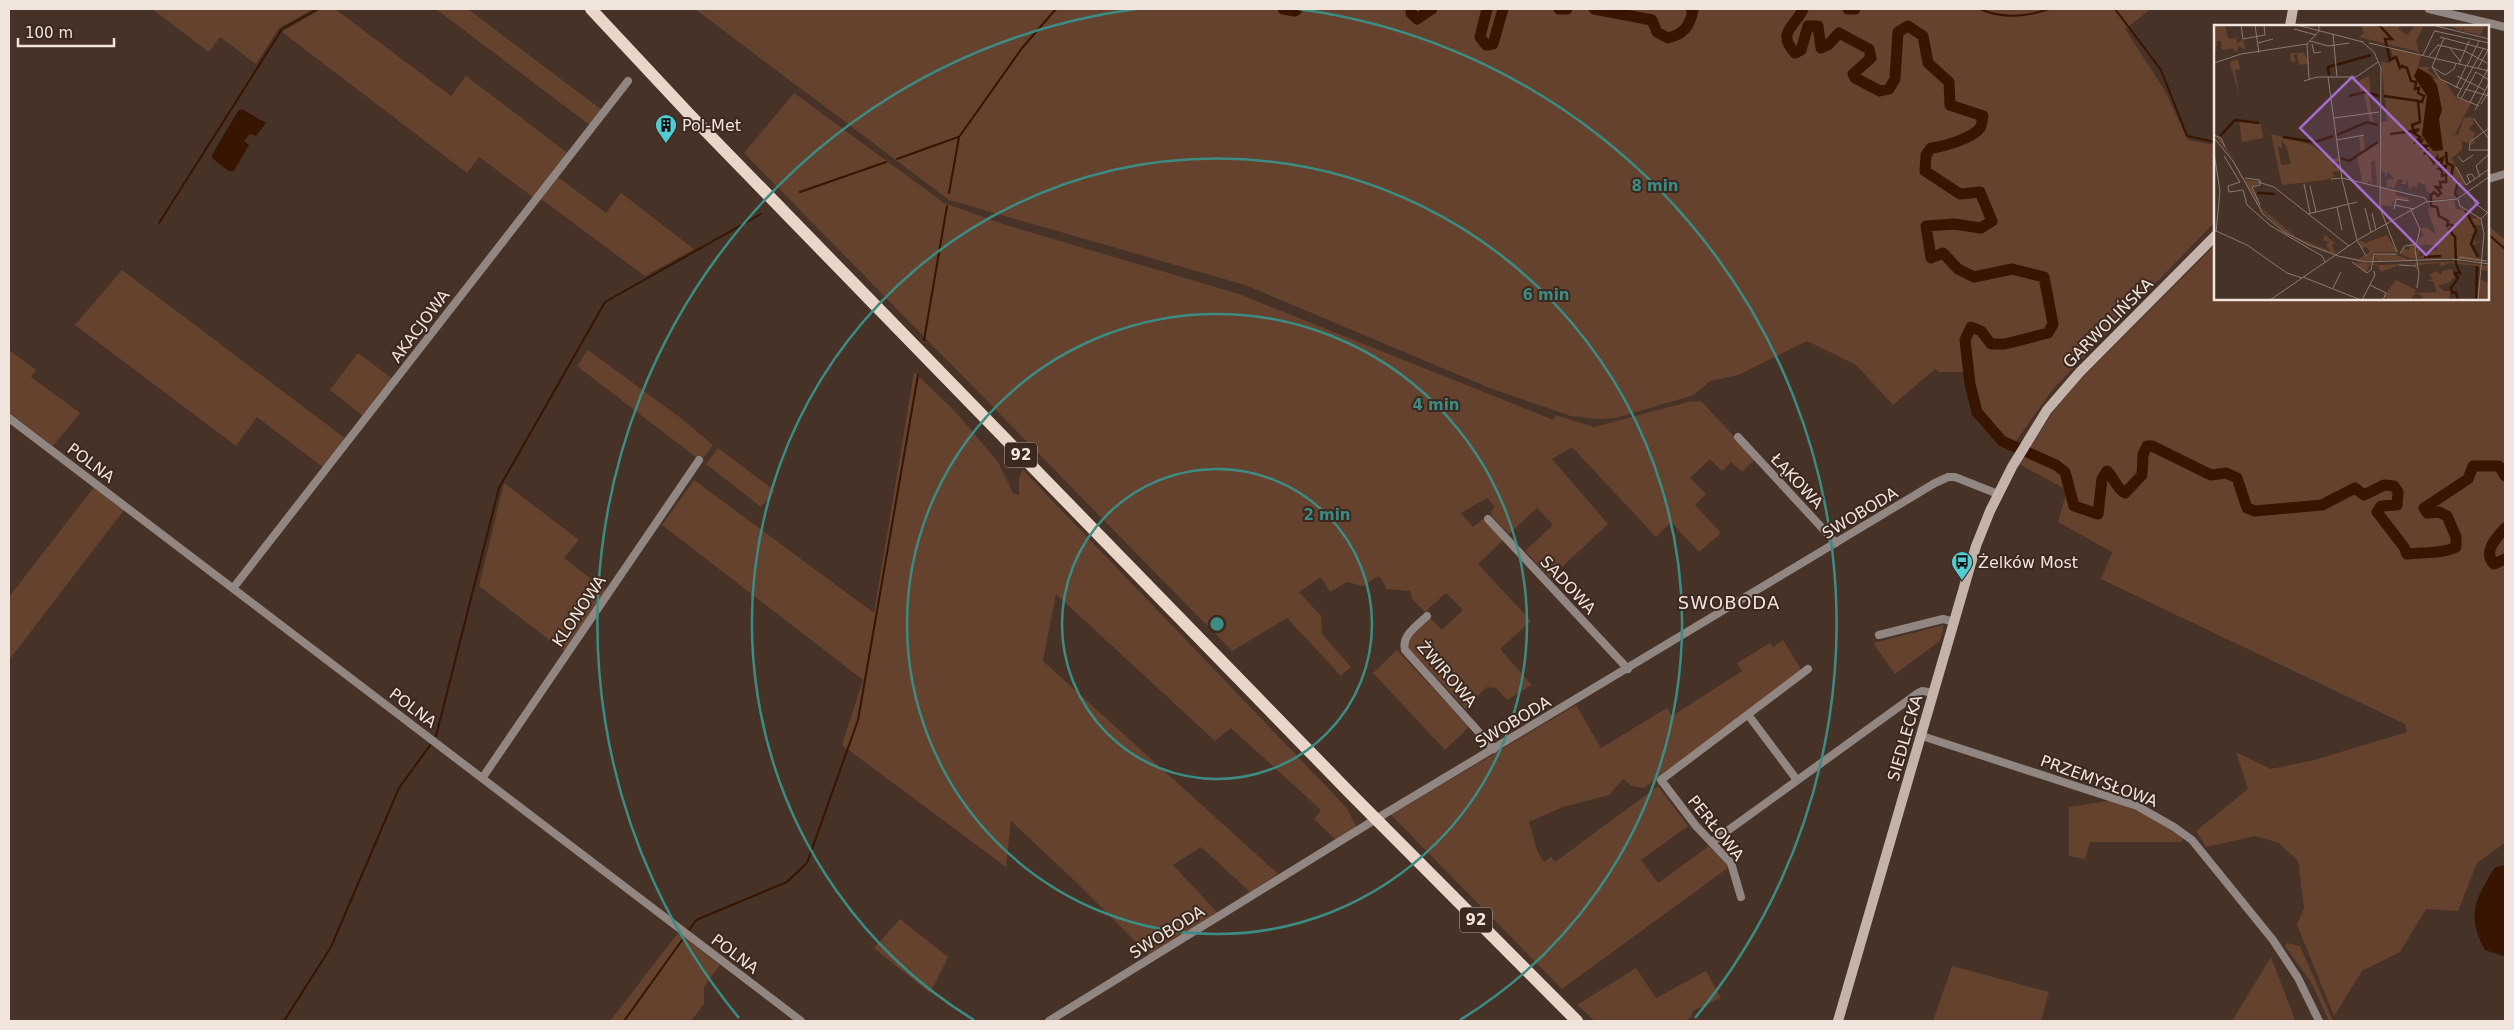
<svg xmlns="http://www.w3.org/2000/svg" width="2514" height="1030" font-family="'DejaVu Sans',sans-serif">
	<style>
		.green { fill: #64422e }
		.water { fill: #371500 }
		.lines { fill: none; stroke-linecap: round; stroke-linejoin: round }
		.stream { stroke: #371500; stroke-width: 2 }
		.river { stroke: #371500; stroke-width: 11 }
		.street { stroke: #918681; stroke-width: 8 }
		.secondary { stroke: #c3b3aa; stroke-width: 10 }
		.primary { stroke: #ead5c9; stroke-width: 12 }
		.ring { fill: none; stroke: #3c8c84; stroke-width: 2.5 }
		.labels { text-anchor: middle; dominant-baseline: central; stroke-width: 4; stroke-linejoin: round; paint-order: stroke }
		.shield { fill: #3b281e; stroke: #baaca4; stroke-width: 1 }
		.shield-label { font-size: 15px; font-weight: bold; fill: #f1e4dd }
		.poi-label { font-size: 16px; fill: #f1e4dd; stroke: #3b281e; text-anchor: start }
		.street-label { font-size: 16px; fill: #f1e4dd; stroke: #3b281e }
		.neighbourhood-label { font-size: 18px; letter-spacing: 1px; fill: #f1e4dd; stroke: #3b281e }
		.inset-river { fill: none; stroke: #371500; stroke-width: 2.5 }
		.inset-road { fill: none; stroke: #8a7970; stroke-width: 1 }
		.view { fill: #a46cca; fill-opacity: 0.15; stroke: #a46cca; stroke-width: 2.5 }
		.inset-edge { fill: none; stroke: #f1e4dd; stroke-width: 2.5 }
		.centre { fill: #3c8c84; stroke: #3b281e; stroke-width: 2.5 }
		.ring-label { font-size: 15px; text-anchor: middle; font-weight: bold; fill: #3c8c84; stroke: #3b281e; stroke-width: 4; stroke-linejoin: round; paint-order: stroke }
	</style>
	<rect width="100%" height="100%" fill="#463227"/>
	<path class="green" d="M152 9H313L279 28 256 64 220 37 209 52Z
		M321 9H335L451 96 466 76 569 154 534 198 479 157 467 173 282 32Z
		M436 9H468L602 110 591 126Z
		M695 9H2151L2125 29 2164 89 2188 140 2215 145V222L2053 389 2016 441V445C1985 425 1977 408 1971 372H1939L1935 369 1893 405 1856 365 1807 341 1738 375 1710 381 1694 395 1616 418 1595 419 1571 416 1492 389 1245 285 949 200Z
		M794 93 944 203 1006 225 1239 294 1554 420 1556 415 1594 427 1688 402 1701 401 1755 459 1742 472 1731 462 1722 471 1710 459 1690 478 1706 494 1695 505 1721 533 1699 552 1671 522 1656 537 1572 447 1552 459 1608 524 1550 578 1525 551 1553 525 1537 508 1509 534 1491 515V511L1495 507 1487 498 1461 513 1473 527 1482 520H1485L1503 540 1478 564 1531 621 1500 649 1532 685 1507 700 1496 688 1487 687 1467 706V710L1406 645V640L1430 618 1442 630 1463 610 1446 593 1425 612 1412 599 1410 591 1387 589 1379 576 1363 586 1347 582 1330 592 1321 577 1299 592 1321 616 1322 634 1351 667 1341 676 1287 618 1232 651 744 153Z
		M558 177 606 213 621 193 694 249 645 276 541 199Z
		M2488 225 2505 240V843L2477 863 2458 911 2426 909 2400 952 2362 971 2334 1016 2297 925 2304 908 2298 861 2279 843 2255 836 2206 847 2196 831 2248 789 2236 752 2271 769 2314 760 2407 732 2405 724 2101 579 2112 552 2058 522 2067 490 2019 464 2055 409 2079 381 2215 245V299H2488Z
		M122 270 346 439 324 468 257 417 236 446 75 325Z
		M9 350 36 370 31 377 80 413 53 446 9 412Z
		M588 350 682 419 713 445 701 461 577 366Z
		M358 353 393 379 364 417 330 390Z
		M914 372 955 411 998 462 1013 493 1019 495V477L1023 470 1346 807 1357 828 1336 840 1314 819 1321 810 1231 728 1215 741 1056 594 1043 661 1278 874 1250 892 1201 847 1173 865 1217 912 1149 955 1077 883 1011 821 1006 867 842 745 863 680 662 525 694 480 874 613Z
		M718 448 775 491 761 507 706 464Z
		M504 483 579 540 564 558 607 591 565 652 479 586Z
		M94 487 124 510 9 660V597Z
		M1944 625 1940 641 1895 674 1873 643Z
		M1783 640 1802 671 1644 788 1632 786 1623 779 1609 795 1563 807 1529 822 1538 853 1544 862 1551 857 1555 862 1658 786 1688 826 1641 860 1658 883 1709 846 1729 867 1562 989 1391 815 1576 705 1601 748 1667 708 1672 716 1742 671 1737 663 1770 643 1773 647Z
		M1397 650 1469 727 1445 750 1373 673Z
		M2108 801C2135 808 2160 821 2183 838L2182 842H2090L2085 859 2069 856V807Z
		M900 919 948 957 930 993 874 948Z
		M678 933 720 965 704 987V1004L691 1021H610Z
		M2287 943 2300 946 2333 1021H2329L2311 982 2285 946Z
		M2271 957 2295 1020 2232 1021Z
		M1952 966 2049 992 2041 1021H1933Z
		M1636 968 1656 998 1706 971 1721 998 1692 1011V1017L1684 1021H1595L1577 1005Z"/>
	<path class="water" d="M242 109 266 123 256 136 250 134 244 141 249 145 234 171H229L213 159 212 155 238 111Z
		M2505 865V956H2503L2485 950C2466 915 2475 901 2494 868Z"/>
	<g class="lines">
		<path class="stream" d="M1980 9C2003 19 2025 17 2049 9
			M2115 9 2161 70 2187 136 2215 142
			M897 159 958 137
			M800 192 886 162
			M949 193 959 137 1022 48 1056 9
			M159 223 282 29 318 9
			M2488 234 2505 249
			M924 340 947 206
			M436 736 499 488 605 302 761 214
			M688 932 696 920 787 882 807 863 858 720 918 375
			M284 1021 331 947 399 788 431 744
			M624 1021 685 936"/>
		<path class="river" d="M1283 9 1295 11 1297 9
			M1411 9V13L1417 19 1432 9
			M1487 9 1480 37 1486 45 1493 44 1503 9
			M1559 9H1567
			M1594 9 1652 20 1657 32 1668 38C1684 34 1690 26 1693 10L1691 9
			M1803 9C1795 27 1776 32 1795 53L1801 50 1808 26H1818L1821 48 1828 45 1839 33 1869 49 1871 58 1853 74 1855 78 1880 91 1889 89 1895 79 1898 32 1908 26 1923 36 1928 63 1949 82 1950 105 1983 116C1982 120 1982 125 1980 128 1973 138 1943 147 1931 148L1926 155 1925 171 1960 194 1980 192 1992 221 1981 228 1954 224 1926 226 1931 258 1943 253 1958 269 1974 277 2012 269 2044 277 2053 324 2048 333 2005 344H1991L1981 331 1971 327 1965 340 1970 384 1977 412 2002 441 2056 465 2065 472 2074 506 2098 514 2102 479 2107 471C2114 478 2117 489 2125 493L2142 475 2143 455 2147 446H2152L2211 475 2226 473 2237 478 2247 508 2255 511 2322 505 2355 488 2364 495 2384 485 2394 486 2398 492 2397 505 2381 506 2377 512 2404 547 2407 554C2422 552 2443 554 2456 547V537L2447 516 2439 512 2427 513 2424 508 2468 479 2473 466H2499L2505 476
			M1848 9H1855
			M2505 528C2497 537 2482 552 2494 564L2505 559"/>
		<path class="street" d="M2429 9 2505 27
			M2488 179 2505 174
			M9 418 801 1021
			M1738 437 1836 543
			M1488 519 1628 669
			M234 587 628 81
			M1427 616C1418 625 1401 635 1405 650L1494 749
			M1879 635 1943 619 1955 622
			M1749 716 1797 780
			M1922 736 2137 806 2174 827 2192 840 2273 940 2298 978 2319 1021
			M483 777 699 460
			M1712 842 1918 693 1922 691 1934 693
			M1741 897 1731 863 1696 826 1661 780 1808 669
			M1049 1021 1376 819 1935 483 1948 477H1955L1998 494"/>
		<path class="secondary" d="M2290 26 2293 9
			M1838 1021 1976 546 1990 511 2012 467 2047 410 2079 373 2215 236"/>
		<path class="primary" d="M591 9 691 116 1350 793 1577 1021"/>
	</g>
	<g class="ring">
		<circle cx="1217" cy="624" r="155"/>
		<circle cx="1217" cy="624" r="310"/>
		<path d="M974 1020A465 465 0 1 1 1460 1020"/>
		<path d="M739 1018A620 620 0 0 1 1136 9M1298 9A620 620 0 0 1 1695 1018"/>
	</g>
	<defs>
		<g id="building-pin" transform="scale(1.125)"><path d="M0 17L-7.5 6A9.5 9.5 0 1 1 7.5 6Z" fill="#51ccd3" stroke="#3b281e"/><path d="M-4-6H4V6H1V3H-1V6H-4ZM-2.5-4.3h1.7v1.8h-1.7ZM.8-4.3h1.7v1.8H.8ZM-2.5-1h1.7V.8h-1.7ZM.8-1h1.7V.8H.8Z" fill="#111"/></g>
		<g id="bus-pin" transform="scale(1.125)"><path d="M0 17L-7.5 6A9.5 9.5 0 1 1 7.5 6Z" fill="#51ccd3" stroke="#3b281e"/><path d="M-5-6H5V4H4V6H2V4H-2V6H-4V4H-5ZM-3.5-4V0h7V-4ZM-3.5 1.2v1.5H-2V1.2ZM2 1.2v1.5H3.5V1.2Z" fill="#111"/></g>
	</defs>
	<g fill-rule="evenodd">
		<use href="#building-pin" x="666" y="125"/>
		<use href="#bus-pin" x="1962" y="562"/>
	</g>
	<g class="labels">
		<g class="shield">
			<rect x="1005" y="442.5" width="32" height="25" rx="4"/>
			<rect x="1460" y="907.5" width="32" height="25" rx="4"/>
		</g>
		<g class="shield-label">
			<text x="1021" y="455">92</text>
			<text x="1476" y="920">92</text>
		</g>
		<g class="poi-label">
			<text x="682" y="125">Pol-Met</text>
			<text x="1978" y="562">Żelków Most</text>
		</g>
		<g class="street-label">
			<text transform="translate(2108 323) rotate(-45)">GARWOLIŃSKA</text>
			<text transform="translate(420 326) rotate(-53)">AKACJOWA</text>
			<text transform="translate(91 463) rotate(37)">POLNA</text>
			<text transform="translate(1797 481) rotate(47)">ŁĄKOWA</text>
			<text transform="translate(1860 513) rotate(-31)">SWOBODA</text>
			<text transform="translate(1568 585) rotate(47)">SADOWA</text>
			<text transform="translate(579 611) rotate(-56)">KLONOWA</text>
			<text transform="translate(1447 674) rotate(49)">ŻWIROWA</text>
			<text transform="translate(413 708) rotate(37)">POLNA</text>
			<text transform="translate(1513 722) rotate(-31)">SWOBODA</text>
			<text transform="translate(1905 738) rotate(-74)">SIEDLECKA</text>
			<text transform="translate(2099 781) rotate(20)">PRZEMYSŁOWA</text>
			<text transform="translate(1716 828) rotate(51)">PERŁOWA</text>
			<text transform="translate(1167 932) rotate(-32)">SWOBODA</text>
			<text transform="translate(735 954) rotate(37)">POLNA</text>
		</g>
		<g class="neighbourhood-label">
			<text x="1729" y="602">SWOBODA</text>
		</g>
	</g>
	<g transform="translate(2214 25)">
		<rect width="275" height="275" fill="#463227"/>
		<path d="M0 0H11L14 13 21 14 22 11 23 19 29 14 31 25 25 21 22 27 18 23 13 25 12 21V25L8 24 7 16H3L1 30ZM152 0 170 3 166 0H187L184 4 193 10 201 1 209 2 202 16 205 27 145 12 150 8 148 2ZM234 0H272L266 10 249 6 250 2 247 6ZM176 23 207 31 204 42H216L213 45 233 59 242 73 257 78 241 109H236L244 110 250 93 257 92 260 98 255 104 261 108 259 115 262 118 255 121 259 115 254 118 243 114 248 116V125L238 133 251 160H243L241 169 243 173 217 175 218 169 213 167 211 160 203 157V163L199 161 195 165 193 153 192 159H187L189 155 184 154 180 163 173 162V154H181L174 147 171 153V147L167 146V97L173 96 167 36 175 38 180 33ZM205 43 224 54 219 53 228 85 225 94 229 125 219 126 208 110 213 70 200 51ZM76 28H90L96 39 85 40 83 29 79 30 82 36 77 37ZM17 33V36L24 35 26 44 21 45 25 71 18 44 16 43ZM155 51 157 69H154L160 99 156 98 150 68H147L145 59 146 55ZM25 96 47 99 49 113 28 117ZM57 109 98 120 116 134 125 133 126 136 118 138 121 142H126V146L118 147 121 151 112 155 68 160ZM68 115 73 123 77 139 67 140 64 122 68 123ZM0 110 8 115 31 155 46 156 45 159 38 162 48 184 82 212 116 226 112 220 115 217 109 215 111 210 121 218 118 220 122 230 145 234 156 227 153 222 147 223 145 215 151 218 173 210 183 227H161L158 230 157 236 159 230 162 228 159 232 162 237 142 235 126 231 117 228 103 223 71 207 46 184 18 133ZM145 111H149L151 126 165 116V160L163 161 161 135 157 137 158 160 155 155 153 159 148 157 143 131 147 129ZM167 163 182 166 181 170 194 173 195 176 182 174 177 179 181 182 167 180ZM240 175 242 184 251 185 254 193H265L268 200H259L262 208 256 210 261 211V217L269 216 258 220 266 234 245 232 267 235 275 238 247 234 245 237 275 241 272 245 275 246 266 245 265 241 235 238 227 242 225 238 204 240V247L200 239 186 240 167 247 164 241 156 239 152 248 140 237 168 240 221 237H239V233L164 236 160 233 163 229H179L194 234 239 232 196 233 186 229 189 223 195 225V220L201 219 202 229 205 214 210 210 206 204 212 202 222 209 214 186 216 176ZM204 220H221L224 224 205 232ZM238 244 240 252 236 257 224 261 230 266H238L234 275H205L209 272 205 269H200L197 275H173L170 271 182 255 202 265 201 268 223 267 219 256H213L219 254 215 250 222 246 227 250 228 246ZM265 254 275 258V275H262L261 267 264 266 261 263 264 262Z" fill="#64422e" fill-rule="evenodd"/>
		<path d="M204 43 216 50 223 60 228 85 225 94 229 125 219 126 208 110 213 71 200 51Z" fill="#371500"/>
		<path class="inset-river" d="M165 0 178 14H171L176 35 182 32 186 43 188 41 193 43 197 56 202 57 201 64 205 63 204 68 210 71 208 77 204 76 206 97 198 100 200 106 205 104 200 108 206 112 202 117 208 115 206 120 213 121 208 123 213 125 210 129 213 127 220 138 223 133V136L229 133 226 141H232L231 145 230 143 225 144 228 146V151L232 149V157H226L227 163 222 162 227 168 224 171 220 167 217 170V181L223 182 225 191 234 196 233 202 234 199 240 201 235 205 241 212 242 239 246 248H241L244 253 237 263 238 268 242 267 244 275M122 40 157 30M115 50 114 42 121 40M135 71 151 67 165 71M170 71 205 76M176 109 200 106M123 110 153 97 164 100M6 111 21 95 45 98M69 112 101 117 119 111M232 127 233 138 239 141 237 152 244 157 241 168 243 172M127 133 135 136 164 117M43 168 61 169M251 185 262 205 257 219 264 232M210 232 227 231M262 275 263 241"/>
		<path class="inset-road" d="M27 0 29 14 51 10 50 0M41 0 45 28M83 0 149 17M222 1 275 14M80 4 102 10M221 6 275 18M119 9 123 52M226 12 275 25M96 16 114 21 135 18M147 16 160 27 167 43 166 183 183 227M44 18 59 14M155 18 275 46M93 19 95 54M98 19 100 28 107 27M236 23 246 36M251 26 273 38M209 30 221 5M215 31 224 20 251 26M0 38 27 29 93 19 105 6V0M245 39 255 16M253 41 265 16M218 42 226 54 247 64M218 42 231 50 240 44 242 38M218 42 230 13M259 42 243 72 265 81M259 42 269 24M264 43 275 23M243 51 271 65M114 52 128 154 143 215M90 56 103 52H142L164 37M242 63 252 41M251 64 275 71M247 74 262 47 275 55M256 77 275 42M267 79 275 66M261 85 275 58M120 93 165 87M259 93 275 114M0 110 7 113 11 122M0 113 19 136 49 189 70 207 95 220 124 231 152 237 239 234 275 239M123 115 150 110M255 125 256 117 275 103M255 125H275M0 128 6 166 2 207M10 131 26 157 14 161 15 167 29 165 33 180 57 201 108 231 111 237M244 131 249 137 259 130M242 142 252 160 275 144M266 152 262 141 275 129M31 153 46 155V160L38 162 46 180M117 154 128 153 211 173 213 177M44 157 60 162 135 221M256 158 253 150 258 149 261 154M90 159 96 188M96 161 102 187M254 166 262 179 274 188M244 174 246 181 267 194M181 180 200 184M123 182 128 205M151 183 157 207M180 184 182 174 195 176M197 185 206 204 201 225 205 249 203 263M158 188 162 205M94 189 143 177M0 205 33 220 73 248 88 253M143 215 152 231M186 228 191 221 203 219M245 232 273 236M138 237 153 248 157 245 160 229H183M185 240 202 241M89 252 147 275M156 260 172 268 169 275M119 263 127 247M56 275 145 214 212 177 243 174 275 152M148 275 161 250 160 246M264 275 270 209 267 194 273 188"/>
		<path class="view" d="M138 52 264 178 212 230 86 103Z"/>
		<rect width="275" height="275" class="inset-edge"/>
	</g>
	<circle cx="1217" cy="624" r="8" class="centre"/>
	<g class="ring-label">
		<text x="1655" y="191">8 min</text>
		<text x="1546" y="300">6 min</text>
		<text x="1436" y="410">4 min</text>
		<text x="1327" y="520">2 min</text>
	</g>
	<rect width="2514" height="1030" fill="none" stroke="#f1e4dd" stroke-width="20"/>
	<path d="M18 38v8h96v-8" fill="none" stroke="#f1e4dd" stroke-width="2.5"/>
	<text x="25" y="38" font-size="15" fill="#f1e4dd" stroke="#3b281e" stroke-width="4" paint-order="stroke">100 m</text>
</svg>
